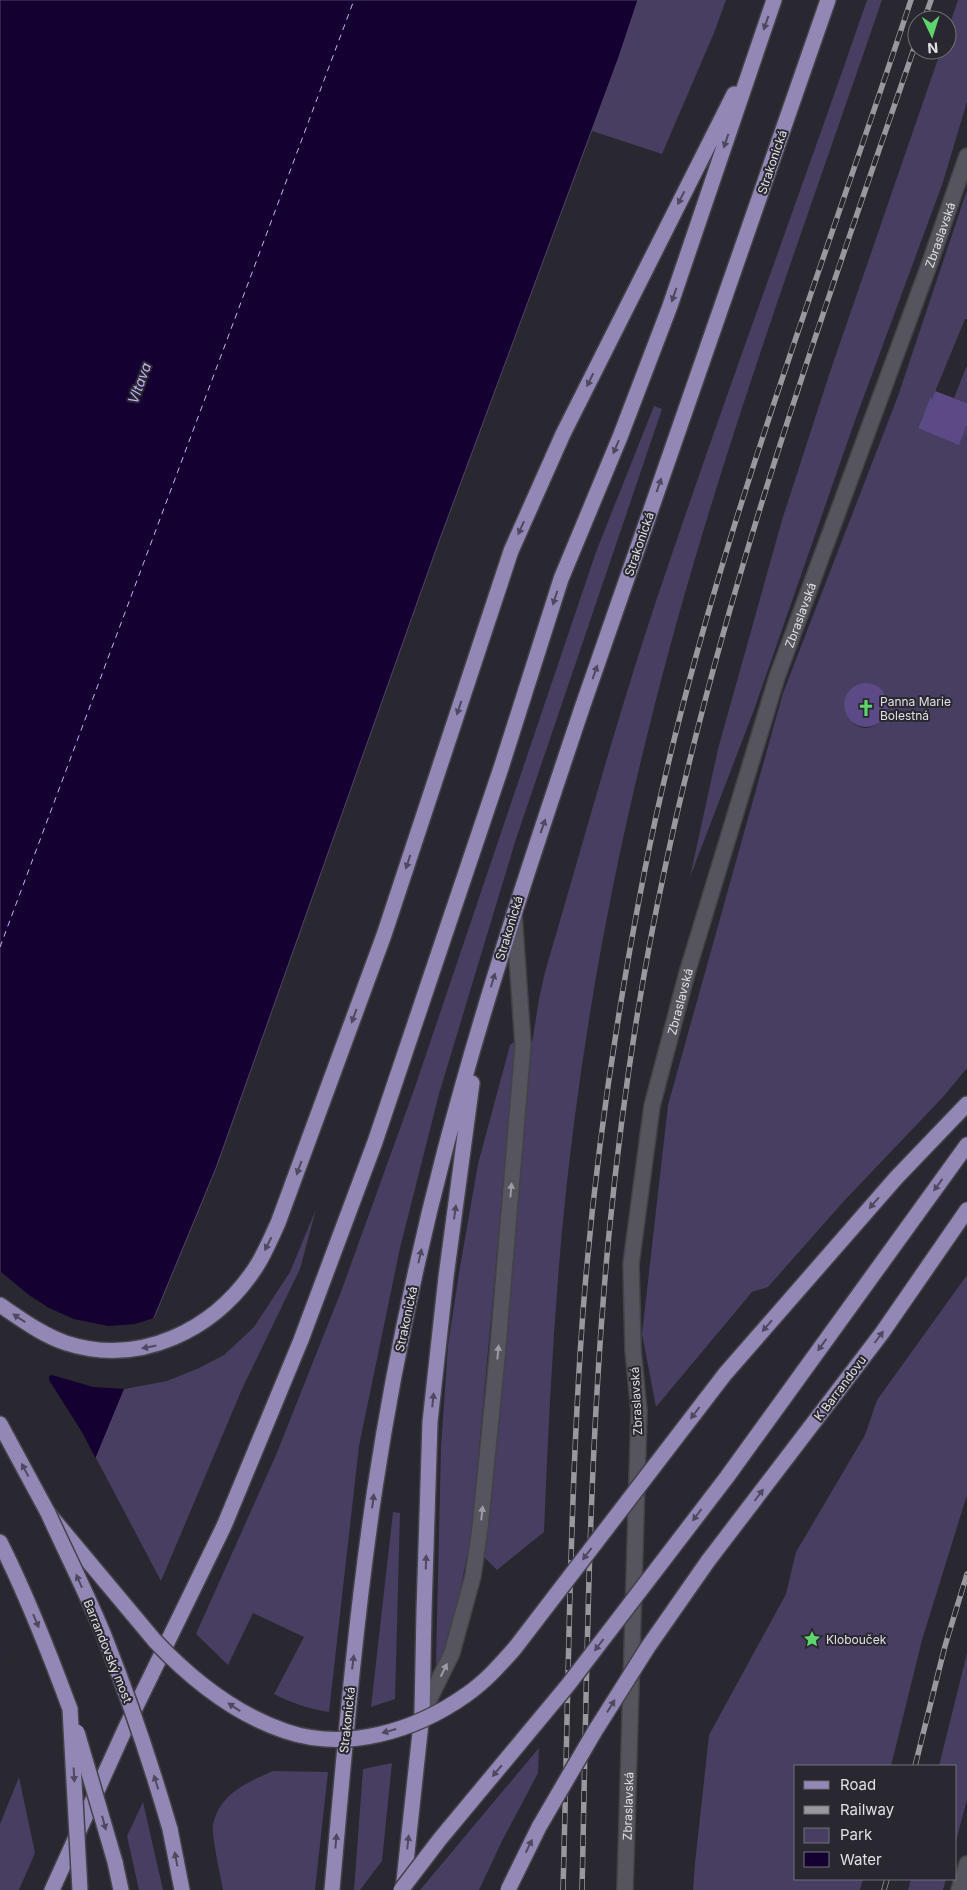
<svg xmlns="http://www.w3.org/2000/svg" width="967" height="1890" font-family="Inter,sans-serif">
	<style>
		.green { fill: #473e61; fill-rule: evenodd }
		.water { fill: #150032; stroke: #524468 }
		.pier { fill: #29272f }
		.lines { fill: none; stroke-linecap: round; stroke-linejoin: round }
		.ferry { stroke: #c5b3fa; stroke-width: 1; stroke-dasharray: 6 5; stroke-linecap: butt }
		.building { fill: #5b4a85 }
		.minor-casing { stroke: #434249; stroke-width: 18 }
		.major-casing { stroke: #434249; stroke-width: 18 }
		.minor { stroke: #56545d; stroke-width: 15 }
		.major { stroke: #9387b6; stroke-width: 15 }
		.rail-casing { stroke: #9a989e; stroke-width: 5.5 }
		.rail { stroke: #29272f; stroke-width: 4; stroke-dasharray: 11; stroke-linecap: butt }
		.major-bridge-casing { stroke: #434249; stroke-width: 18; stroke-linecap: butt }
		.major-bridge { stroke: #9387b6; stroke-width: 15 }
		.oneway { fill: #4e495e }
		.oneway2 { fill: #9c9aa2 }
		.labels { text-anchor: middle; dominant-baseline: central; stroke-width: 4; stroke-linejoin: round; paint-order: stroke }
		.street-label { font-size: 12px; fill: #e2e1e6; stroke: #29272f }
		.poi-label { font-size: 12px; fill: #e2e1e6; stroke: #29272f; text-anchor: start }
		.water-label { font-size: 14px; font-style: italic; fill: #c5b3fa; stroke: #29272f }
	</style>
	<rect width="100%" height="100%" fill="#29272f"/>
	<path class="green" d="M638 0H726L714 33 662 154 592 131Z
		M867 0H882C799 242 709 483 648 732 607 895 578 1063 562 1231 553 1331 548 1431 544 1532L497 1570 484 1557 528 1069 539 999 545 972C581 850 614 728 654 607 722 404 797 203 867 0Z
		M958 0H967V102L943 182 853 426 754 710 690 877 718 749 782 520 830 372 941 50H947V32Z
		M967 190V319H965L932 399H930L918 427 959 444 967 425V1068L943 1097 844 1201 768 1287 752 1292 656 1407 642 1334 668 1105 783 693 898 396ZM867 684C910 689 877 749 850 720 836 705 849 686 867 684Z
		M967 365V403L954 398Z
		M654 406 662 409 516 839 439 1094 400 1248 359 1446 329 1712C309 1709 291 1703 274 1694L304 1637 253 1613 228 1665 196 1634 276 1455 342 1289 415 1087 596 552Z
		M514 1042 516 1046 471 1536 457 1607 440 1668 436 1663 441 1447 448 1345 459 1273 478 1164 510 1045Z
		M316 1209 300 1269 242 1389 161 1581 96 1458 124 1389 167 1381 199 1368 224 1355 254 1327 290 1272Z
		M967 1275V1495L922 1640 891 1766H796V1879H863L860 1890H693L695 1863 709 1735 786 1594 796 1552 865 1435 877 1400Z
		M393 1512 400 1513 395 1699 371 1707Z
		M967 1653V1800L956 1841V1766H939Z
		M539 1748 538 1773 502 1841 479 1890H420Z
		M392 1763 382 1861 360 1890H354L363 1769Z
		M273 1771 328 1772 315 1890H223C221 1878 211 1834 213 1825 220 1793 246 1783 273 1771Z
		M19 1777 35 1853 19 1890H0V1824Z
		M143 1802 163 1890H139L127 1836Z
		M911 1879H946L943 1890H908Z"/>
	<path class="water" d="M0 0H638L619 57 438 544 216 1168 96 1458 13 1640 0 1679Z"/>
	<path class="pier" d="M0 1271 29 1295 49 1308 74 1319 108 1326 135 1324 157 1317 127 1389 93 1387 52 1375 49 1376V1380L82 1432 97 1461 16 1641 2 1680 0 1682Z"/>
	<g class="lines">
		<path class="ferry" d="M0 947 354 0"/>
	</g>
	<path class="building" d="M935 391 967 403V425L959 445 918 428 930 398 932 399Z
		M844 705a22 22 0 1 1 44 0a22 22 0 1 1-44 0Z"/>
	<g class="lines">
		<g class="minor-casing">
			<g id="minor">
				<path d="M422 1714 452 1653 473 1576 480 1528 497 1358 523 1045 514 913"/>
				<path id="s1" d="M625 1890 639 1411 633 1350 631 1264 652 1106 687 973 777 677 928 268 967 156"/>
				<path d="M959 1890 967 1864"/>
			</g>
		</g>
		<g class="major-casing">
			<path id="major" d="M0 1305C21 1319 42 1335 66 1343 140 1367 215 1330 256 1267 265 1253 271 1238 278 1223L384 935 511 551 563 434 734 94
				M725 1374 896 1178 967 1104
				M0 1424 48 1513 155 1641
				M727 1477 967 1145
				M0 1542C27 1596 49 1652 70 1709
				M708 1561 882 1333 967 1210
				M170 1829 182 1890
				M115 1862 121 1890
				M52 1890 126 1727 224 1526 301 1340 375 1142 501 768 561 579 620 437 670 306 774 0
				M332 1890C344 1756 355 1621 375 1488 392 1375 416 1261 445 1150 484 1001 533 854 582 708 662 471 747 236 828 0
				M403 1890 422 1714 424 1611 430 1422 446 1277 472 1083"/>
		</g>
		<use href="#minor" class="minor"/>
		<use href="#major" class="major"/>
		<g class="rail-casing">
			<path id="rail" d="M924 20 931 0
				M915 1766 945 1646 967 1574
				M563 1890C568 1712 569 1533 580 1355 590 1193 613 1033 644 874 703 574 816 289 911 0
				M582 1890C587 1671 588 1452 609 1234 621 1112 639 988 665 868 725 585 823 313 917 40
				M884 1890 887 1879"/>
		</g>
		<use href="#rail" class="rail"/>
		<g class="major-bridge-casing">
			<path id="major-bridge" d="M48 1513C67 1555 88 1596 105 1638 130 1701 151 1764 170 1829
				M155 1641C191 1679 235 1714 285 1731 346 1752 415 1731 466 1695 485 1682 500 1665 515 1648L725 1374
				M70 1709 80 1890
				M77 1732 115 1862
				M401 1890 440 1839 568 1685 727 1477
				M508 1890 539 1827 595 1731 648 1647 708 1561"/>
		</g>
		<use href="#major-bridge" class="major-bridge"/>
	</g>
	<defs><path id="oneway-solid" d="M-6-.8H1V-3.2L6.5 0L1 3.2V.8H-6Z" transform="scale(1.25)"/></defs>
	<g class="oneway">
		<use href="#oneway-solid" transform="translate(766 23) rotate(109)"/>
		<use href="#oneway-solid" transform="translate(726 141) rotate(109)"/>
		<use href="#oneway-solid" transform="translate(681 198) rotate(117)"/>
		<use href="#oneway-solid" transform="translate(674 295) rotate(109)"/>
		<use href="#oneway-solid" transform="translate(590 380) rotate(116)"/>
		<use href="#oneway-solid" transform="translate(616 447) rotate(113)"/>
		<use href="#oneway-solid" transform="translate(659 485) rotate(-71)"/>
		<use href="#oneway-solid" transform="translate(521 528) rotate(114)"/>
		<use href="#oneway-solid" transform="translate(555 598) rotate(108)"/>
		<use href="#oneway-solid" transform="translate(595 672) rotate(-71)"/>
		<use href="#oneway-solid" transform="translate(459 708) rotate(108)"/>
		<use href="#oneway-solid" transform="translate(543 826) rotate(-71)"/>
		<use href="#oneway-solid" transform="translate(408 862) rotate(108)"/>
		<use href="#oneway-solid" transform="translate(493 980) rotate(-73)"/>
		<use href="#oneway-solid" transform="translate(354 1016) rotate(110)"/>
		<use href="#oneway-solid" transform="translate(299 1168) rotate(110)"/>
		<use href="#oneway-solid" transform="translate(938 1185) rotate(126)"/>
		<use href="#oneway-solid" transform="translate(874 1203) rotate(131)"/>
		<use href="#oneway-solid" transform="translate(455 1212) rotate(-82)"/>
		<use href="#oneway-solid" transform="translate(268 1244) rotate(117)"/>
		<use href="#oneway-solid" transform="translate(420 1256) rotate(-77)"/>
		<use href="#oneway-solid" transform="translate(19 1318) rotate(-147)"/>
		<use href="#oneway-solid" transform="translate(767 1326) rotate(131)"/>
		<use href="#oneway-solid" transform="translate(879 1337) rotate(-53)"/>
		<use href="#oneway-solid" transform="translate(822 1345) rotate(126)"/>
		<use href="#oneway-solid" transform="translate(149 1347) rotate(169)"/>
		<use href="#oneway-solid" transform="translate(433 1400) rotate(-84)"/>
		<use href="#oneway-solid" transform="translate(695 1413) rotate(127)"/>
		<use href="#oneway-solid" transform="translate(25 1470) rotate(-118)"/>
		<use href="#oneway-solid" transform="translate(759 1495) rotate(-53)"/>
		<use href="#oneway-solid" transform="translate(373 1501) rotate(-83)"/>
		<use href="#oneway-solid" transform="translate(697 1515) rotate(127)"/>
		<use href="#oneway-solid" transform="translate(587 1554) rotate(127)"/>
		<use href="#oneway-solid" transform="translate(426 1562) rotate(-88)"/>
		<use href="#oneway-solid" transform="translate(79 1581) rotate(-114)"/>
		<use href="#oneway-solid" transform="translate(36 1621) rotate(67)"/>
		<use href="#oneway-solid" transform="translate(599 1645) rotate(127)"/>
		<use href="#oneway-solid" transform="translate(353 1662) rotate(-83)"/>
		<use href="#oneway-solid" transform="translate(611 1706) rotate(-58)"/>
		<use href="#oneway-solid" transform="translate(234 1707) rotate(-146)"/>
		<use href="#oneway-solid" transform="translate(389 1731) rotate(164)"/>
		<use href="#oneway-solid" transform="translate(497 1771) rotate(130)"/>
		<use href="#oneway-solid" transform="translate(74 1775) rotate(87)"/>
		<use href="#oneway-solid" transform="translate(156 1782) rotate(-107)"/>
		<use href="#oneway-solid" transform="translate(104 1823) rotate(75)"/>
		<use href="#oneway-solid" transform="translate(336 1841) rotate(-85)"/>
		<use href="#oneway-solid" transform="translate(408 1842) rotate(-84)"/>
		<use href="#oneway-solid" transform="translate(529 1846) rotate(-64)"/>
		<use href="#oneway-solid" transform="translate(176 1859) rotate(-101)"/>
	</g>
	<g class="oneway2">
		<use href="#oneway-solid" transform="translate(511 1190) rotate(-85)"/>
		<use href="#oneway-solid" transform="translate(498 1352) rotate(-85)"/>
		<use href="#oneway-solid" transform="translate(482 1513) rotate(-84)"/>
		<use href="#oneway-solid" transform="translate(444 1670) rotate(-64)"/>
	</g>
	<defs>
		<g id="church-bare" transform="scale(1.35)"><path d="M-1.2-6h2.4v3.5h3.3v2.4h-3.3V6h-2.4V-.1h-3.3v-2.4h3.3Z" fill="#5ed56c" stroke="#29272f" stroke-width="2.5" paint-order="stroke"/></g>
		<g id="sight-bare" transform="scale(1.35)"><path d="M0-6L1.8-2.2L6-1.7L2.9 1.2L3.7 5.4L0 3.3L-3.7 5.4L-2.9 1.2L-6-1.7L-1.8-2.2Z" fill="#5ed56c" stroke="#29272f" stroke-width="2.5" paint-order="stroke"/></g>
	</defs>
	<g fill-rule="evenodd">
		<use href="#church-bare" x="866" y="708"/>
		<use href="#sight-bare" x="812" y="1639"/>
	</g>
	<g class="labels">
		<g class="street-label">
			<text transform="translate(772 162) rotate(-71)">Strakonická</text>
			<text stroke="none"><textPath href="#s1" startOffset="1704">Zbraslavská</textPath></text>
			<text transform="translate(639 544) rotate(-71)">Strakonická</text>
			<text stroke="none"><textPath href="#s1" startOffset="1299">Zbraslavská</textPath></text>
			<text transform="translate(509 928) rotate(-73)">Strakonická</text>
			<text stroke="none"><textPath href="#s1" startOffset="894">Zbraslavská</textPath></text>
			<text transform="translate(406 1319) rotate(-78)">Strakonická</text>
			<text transform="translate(840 1388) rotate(-53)">K Barrandovu</text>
			<text transform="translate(636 1401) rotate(-93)">Zbraslavská</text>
			<text transform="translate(108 1651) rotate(68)">Barrandovský most</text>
			<text transform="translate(347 1720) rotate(-84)">Strakonická</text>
			<text stroke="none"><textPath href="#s1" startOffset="84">Zbraslavská</textPath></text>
		</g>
		<g class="poi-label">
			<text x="880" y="701">Panna Marie<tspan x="880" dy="14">Bolestná</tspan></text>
			<text x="826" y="1639">Klobouček</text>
		</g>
		<g class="water-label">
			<text transform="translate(139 383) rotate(-70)">Vltava</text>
		</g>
	</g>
	<rect x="794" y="1765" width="162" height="115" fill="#29272f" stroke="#737178"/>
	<rect x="804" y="1781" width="25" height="8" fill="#9387b6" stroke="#737178"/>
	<text x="840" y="1790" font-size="15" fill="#e2e1e6">Road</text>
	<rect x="804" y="1806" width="25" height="8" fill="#9a989e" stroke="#737178"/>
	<text x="840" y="1815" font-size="15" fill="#e2e1e6">Railway</text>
	<rect x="804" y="1828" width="25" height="15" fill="#473e61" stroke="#737178"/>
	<text x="840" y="1840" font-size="15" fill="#e2e1e6">Park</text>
	<rect x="804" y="1852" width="25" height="15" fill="#150032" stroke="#737178"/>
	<text x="840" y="1865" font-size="15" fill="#e2e1e6">Water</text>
	<g transform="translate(932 35) rotate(176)"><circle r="24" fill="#29272f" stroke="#737178"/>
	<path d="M0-4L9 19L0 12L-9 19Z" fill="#5ed56c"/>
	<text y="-8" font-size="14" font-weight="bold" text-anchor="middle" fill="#e2e1e6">N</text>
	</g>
</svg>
